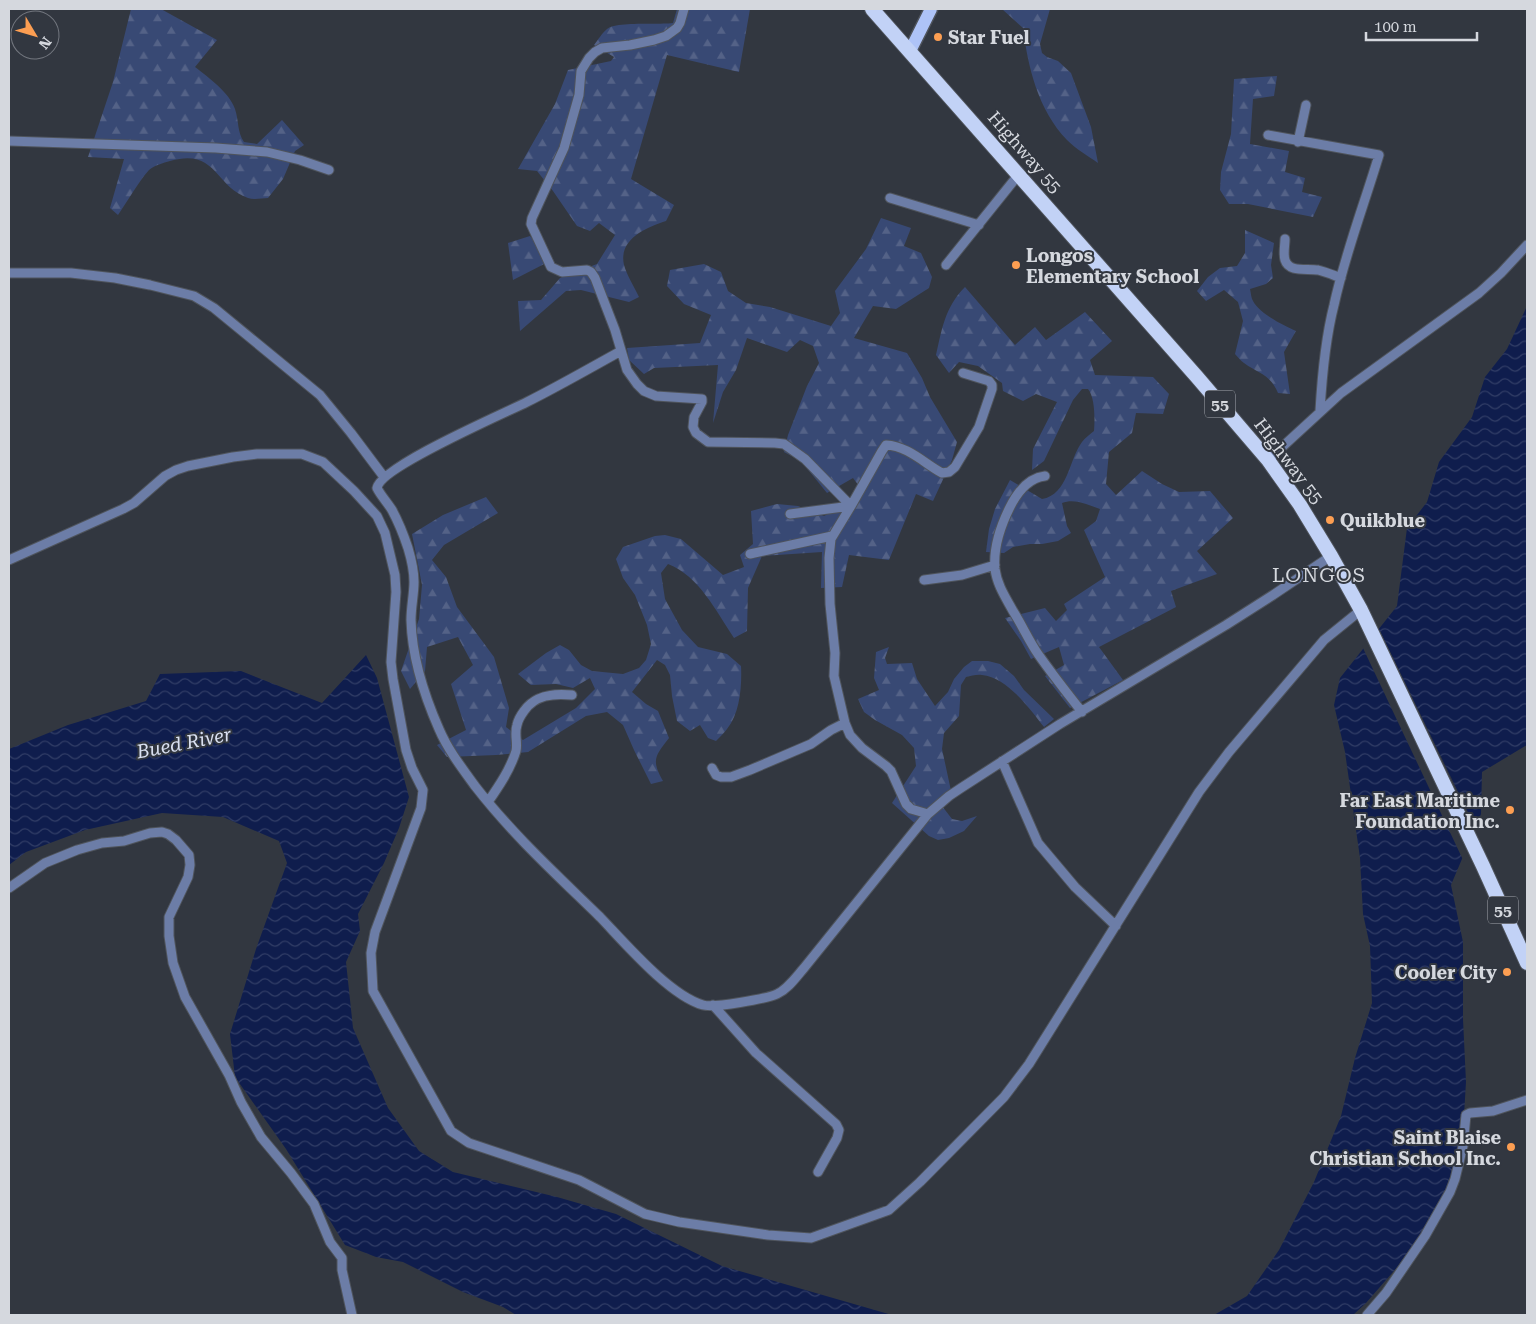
<svg xmlns="http://www.w3.org/2000/svg" width="1536" height="1324" font-family="'Roboto Serif',serif">
	<style>
		.forest { fill: url(#forest-firs) }
		.water { fill: url(#water-waves) }
		.pier { fill: #323740 }
		.lines { fill: none; stroke-linecap: round; stroke-linejoin: round }
		.minor-casing { stroke: #4f545c; stroke-width: 11 }
		.primary-casing { stroke: #4f545c; stroke-width: 15 }
		.trunk-casing { stroke: #4f545c; stroke-width: 16 }
		.minor { stroke: #6c7da7; stroke-width: 9 }
		.primary { stroke: #aec3f7; stroke-width: 12 }
		.trunk { stroke: #c2d2f6; stroke-width: 14 }
		.poi-dot { fill: #fc9e52; stroke: #323740; stroke-width: 2 }
		.labels { text-anchor: middle; dominant-baseline: central; stroke-width: 4; stroke-linejoin: round; paint-order: stroke }
		.shield { fill: #323740; stroke: #a4a8af; stroke-width: 1 }
		.shield-label { font-size: 16px; font-weight: bold; fill: #d5d8de }
		.poi-label { font-size: 18px; font-weight: bold; fill: #d5d8de; stroke: #323740; text-anchor: start }
		.street-label { font-size: 18px; fill: #d5d8de; stroke: #323740 }
		.water-label { font-size: 19px; font-style: italic; fill: #dae1f2; stroke: #323740 }
		.quarter-label { font-size: 20px; letter-spacing: 1px; fill: #d5d8de; stroke: #323740 }
	</style>
	<defs>
		<pattern id="forest-firs" width="22" height="20" patternUnits="userSpaceOnUse" patternTransform="scale(1.25)"><rect width="22" height="20" fill="#384974"/><path d="M5 1l3.5 6h-7zM16 11l3.5 6h-7z" fill="#546287"/></pattern>
		<pattern id="water-waves" width="16" height="10" patternUnits="userSpaceOnUse" patternTransform="scale(1.25)"><rect width="16" height="10" fill="#0f1d4d"/><path d="M0 5q4-4 8 0t8 0" fill="none" stroke="#313d66"/></pattern>
	</defs>
	<rect width="100%" height="100%" fill="#323740"/>
	<path class="forest" d="M131 9H161L217 40 195 67C209 78 229 92 235 109 239 121 237 132 244 142L257 144 282 120 304 145 295 151 283 179 268 198C262 198 254 200 248 198 214 186 217 148 170 161 163 163 155 165 149 170 139 181 127 202 118 215L110 208 124 159 88 157 113 82Z
		M677 9H750L739 72 667 55 631 179 674 205 666 221C647 227 618 239 624 265 627 276 634 286 639 297L629 302 581 290 566 291 520 331 518 301 541 300 560 278 597 264 615 235 599 223 590 231 577 226 553 191 537 171 518 169 555 104 568 70 611 61 614 57 594 45C598 40 602 33 607 29 616 21 658 25 673 23Z
		M1002 9H1050L1040 44 1042 53 1047 57 1058 61 1071 73 1091 127 1098 163C1088 156 1076 149 1067 140 1038 110 1028 67 1023 28Z
		M1277 76 1274 96 1253 99 1250 144 1289 151 1285 172 1305 178 1302 192 1322 197 1313 217 1248 204H1229L1220 190 1221 172 1231 134 1234 79Z
		M881 218 911 228 904 246 921 253 932 277 929 288 896 309 873 306 854 338 907 353 922 378 930 397 957 442 952 460 933 501 916 494 889 560 849 555 842 587 821 588 822 552 762 556 748 588 747 631 734 638C716 611 699 576 668 564L661 573 665 599 682 630 698 647 727 654 741 666C742 686 740 713 727 729 724 733 720 737 716 741L708 738 700 725 690 731 677 721 672 696 670 675 665 665 657 660 632 692 646 704 658 711 669 738C655 756 651 760 663 781L651 784 634 750 623 725 607 712 586 716 528 752 496 755 447 757 437 745 466 730 451 684 473 665 458 637 427 647 425 671 410 689 401 671 419 619 422 585 412 534 443 515 486 497 498 513 444 545 432 560 446 577 457 607 494 657 509 708 506 727 523 740 576 708 595 689 590 678 573 688 556 684 531 685 518 674 546 653 560 645 569 650 581 665 592 671 623 674 639 668 646 660 651 644 647 625 635 595 623 578 616 559 623 547 655 536 665 535 681 539 723 575 744 567 740 555 753 544 751 511 777 504 798 506 824 516 851 502 859 486 853 478 827 493 801 461 784 452 788 435 807 386 819 363 813 346 800 340 787 352 747 338 736 370 723 392 713 423 718 365 654 368 644 374 629 360 627 348 700 343 711 315 684 304 667 286 670 270 704 264 721 272 728 291 746 303 770 307 831 326 840 313 835 291 866 249Z
		M1245 230 1274 243 1271 265 1273 278 1266 284 1250 289C1251 293 1251 298 1253 301 1260 314 1283 325 1296 331L1284 352 1290 394 1278 393C1270 374 1259 374 1244 363 1241 361 1238 357 1235 354L1243 321 1238 302 1224 290 1206 301 1197 291 1208 277 1220 268 1237 266 1245 253Z
		M530 236 552 260 513 280 508 243Z
		M965 287 1015 345 1035 327 1046 340 1085 312 1112 341 1090 360 1095 375 1153 377 1169 394 1163 414 1136 413 1132 433 1109 452 1106 484 1116 495 1142 471 1162 484 1179 492 1210 491 1233 518 1197 551 1217 574 1171 591 1176 607 1099 647 1123 680 1070 708 1045 676 1064 665 1059 647 1031 659 1021 641 1005 618 1045 608 1056 621 1067 610 1064 604 1105 577 1084 530 1096 521 1100 509C1088 505 1075 498 1062 503L1067 526 1071 533 1058 541 1042 544H1030L1013 547 1004 553 986 552 989 529 995 509 1010 480 1042 499C1068 495 1069 459 1082 442 1085 438 1090 434 1094 431 1095 420 1095 397 1088 389H1082L1073 400 1044 461 1032 470 1033 449 1057 402 1036 394 1023 401 1003 391 1002 383 978 366 959 362 949 373 936 355C942 329 945 307 965 287Z
		M889 647 885 658 887 664 912 663 917 679 935 706 948 692 954 679 964 667 972 661H988L1000 664 1014 676 1024 690 1054 719 1044 727C1030 709 1007 677 982 675 977 674 971 676 966 677L961 685 959 716 944 733 942 749 953 800 942 806 952 819 962 821 977 816 964 831 949 838 938 840 929 836 892 803 916 766 914 748 902 735 875 720 864 712 858 699 879 690 874 678 876 652Z"/>
	<path class="water" d="M1527 306V745L1482 772 1481 814 1451 885 1463 942V1019L1466 1082 1462 1149 1446 1197 1399 1265 1366 1303 1353 1315H1214L1247 1296 1279 1250 1314 1182 1341 1116 1355 1058 1372 1003 1370 946 1363 914 1360 858 1345 752 1334 705 1340 678 1397 606 1407 528 1427 502 1439 462 1472 417 1485 377 1507 349Z
		M366 655 377 678 409 797 399 828 384 863 358 914 360 931 346 962 353 1028 388 1108 419 1151 453 1172 557 1197 616 1214 722 1266 892 1315H516L503 1307 463 1292 403 1262 376 1257 345 1245 286 1149 235 1077 230 1034 256 949 287 863 279 841 223 817 162 813 85 830 26 852 9 865V749L68 725 146 701 160 674 241 671 322 703Z"/>
	<path class="pier" d="M1380 631 1477 831 1464 862 1362 646 1370 636Z"/>
	<g class="lines">
		<g class="minor-casing">
			<path id="minor" d="M684 9 680 23 677 28 666 36 654 40 630 45 602 48 595 52 589 58 581 71 579 95 564 148 532 218 531 224 551 267 562 272 587 270 591 272 595 278 615 330 627 370 637 384 644 391 656 396 702 399V402L694 417 693 427 696 433 708 442 775 443 784 444 805 459 851 506
				M1268 135 1379 155C1364 205 1345 254 1334 305 1325 340 1322 376 1320 411
				M9 141 216 148 267 152 300 160 329 170
				M1298 142 1306 105
				M890 198 979 225
				M1285 239C1285 245 1283 254 1285 260 1289 273 1307 268 1318 270 1326 272 1333 275 1341 278
				M946 265 1019 174
				M9 273H71L115 278 150 285 194 296 214 308 320 395 351 433 384 477
				M621 351C590 368 559 386 527 402 503 414 380 467 377 488 381 496 387 502 392 510 398 521 404 536 408 548 411 558 414 572 414 582 414 594 411 607 411 620 412 657 424 695 439 729 448 750 462 768 475 786 513 835 556 874 600 917 625 943 669 995 703 1005 714 1008 766 999 777 994 788 989 796 977 804 968L928 814 949 796 961 788 1060 724 1226 625 1273 595 1331 556
				M1268 460 1341 393 1479 293 1501 273 1527 245
				M1045 476C1028 478 1017 493 1010 507 1000 527 993 547 995 569 997 585 1006 598 1013 611 1022 625 1029 641 1038 654 1052 674 1067 693 1082 712
				M790 514 851 506
				M750 554 832 536
				M9 560 123 509 134 503 165 476 176 470 188 466 233 457 257 454H302L323 462 354 491 377 516 385 533 395 575 396 592 391 662 393 679 406 750 412 768 423 790 421 808 375 932 371 953 373 991 451 1131 469 1143 579 1180 645 1214 679 1222 768 1235 811 1238 889 1210 920 1182 1004 1097 1029 1064 1199 792 1229 752 1324 640 1361 610
				M924 580 962 575 995 565
				M1002 761 1038 843 1075 887 1116 926
				M712 768 716 775 721 777H731L750 770 811 744 831 730 845 723
				M488 802C499 786 510 770 516 751 518 743 514 734 517 725 518 720 521 715 524 711 535 695 553 693 572 695
				M928 814 911 809 906 804 891 771 886 766 862 748 850 735 845 723 834 676 835 653 830 604 829 558 831 539 851 506 882 451 886 445C908 446 925 464 942 473L949 472 955 467 979 427 992 389V385L989 381 963 373
				M9 888 45 863 77 850 102 843 124 841 150 833 162 832 168 834 176 840 189 855 190 865 188 877 169 917V936L173 963 185 997 229 1075 241 1102 261 1137 291 1173 314 1204 330 1242 342 1258V1270L352 1315
				M713 1005 756 1053 836 1124 839 1130 837 1138 818 1172
				M1367 1315 1386 1293 1425 1236 1450 1192 1455 1179 1463 1146 1466 1115 1470 1113 1493 1111 1527 1100"/>
		</g>
		<g class="primary-casing">
			<path id="primary" d="M910 51 931 9"/>
		</g>
		<g class="trunk-casing">
			<path id="trunk" d="M872 9 1197 377 1268 460 1300 505 1331 556 1361 610 1483 866 1527 963"/>
		</g>
		<use href="#minor" class="minor"/>
		<use href="#primary" class="primary"/>
		<use href="#trunk" class="trunk"/>
	</g>
	<g class="poi-dot">
		<circle cx="938" cy="37" r="5"/>
		<circle cx="1016" cy="265" r="5"/>
		<circle cx="1330" cy="520" r="5"/>
		<circle cx="1510" cy="810" r="5"/>
		<circle cx="1507" cy="972" r="5"/>
		<circle cx="1511" cy="1147" r="5"/>
	</g>
	<g class="labels">
		<g class="shield">
			<rect x="1205" y="390.5" width="30" height="27" rx="4"/>
			<rect x="1488" y="896.5" width="30" height="27" rx="4"/>
		</g>
		<g class="shield-label">
			<text x="1220" y="404">55</text>
			<text x="1503" y="910">55</text>
		</g>
		<g class="poi-label">
			<text x="948" y="37">Star Fuel</text>
			<text x="1026" y="255">Longos<tspan x="1026" dy="21">Elementary School</tspan></text>
			<text x="1340" y="520">Quikblue</text>
			<text x="1500" y="800" text-anchor="end">Far East Maritime<tspan x="1500" dy="21">Foundation Inc.</tspan></text>
			<text x="1497" y="972" text-anchor="end">Cooler City</text>
			<text x="1501" y="1137" text-anchor="end">Saint Blaise<tspan x="1501" dy="21">Christian School Inc.</tspan></text>
		</g>
		<g class="street-label">
			<text transform="translate(1025 152) rotate(49)">Highway 55</text>
			<text transform="translate(1289 461) rotate(53)">Highway 55</text>
		</g>
		<g class="water-label">
			<text transform="translate(184 743) rotate(-11)">Bued River</text>
		</g>
		<g class="quarter-label">
			<text x="1319" y="575">LONGOS</text>
		</g>
	</g>
	<rect width="1536" height="1324" fill="none" stroke="#d5d8de" stroke-width="20"/>
	<g transform="translate(35 35) rotate(128)"><circle r="24" fill="#323740" stroke="#73777f"/>
	<path d="M0-4L9 19L0 12L-9 19Z" fill="#fc9e52"/>
	<text y="-8" font-size="14" font-weight="bold" text-anchor="middle" fill="#d5d8de">N</text>
	</g>
	<path d="M1366 32v8h111v-8" fill="none" stroke="#d5d8de" stroke-width="2.5"/>
	<text x="1374" y="32" font-size="15" fill="#d5d8de" stroke="#323740" stroke-width="4" paint-order="stroke">100 m</text>
</svg>
